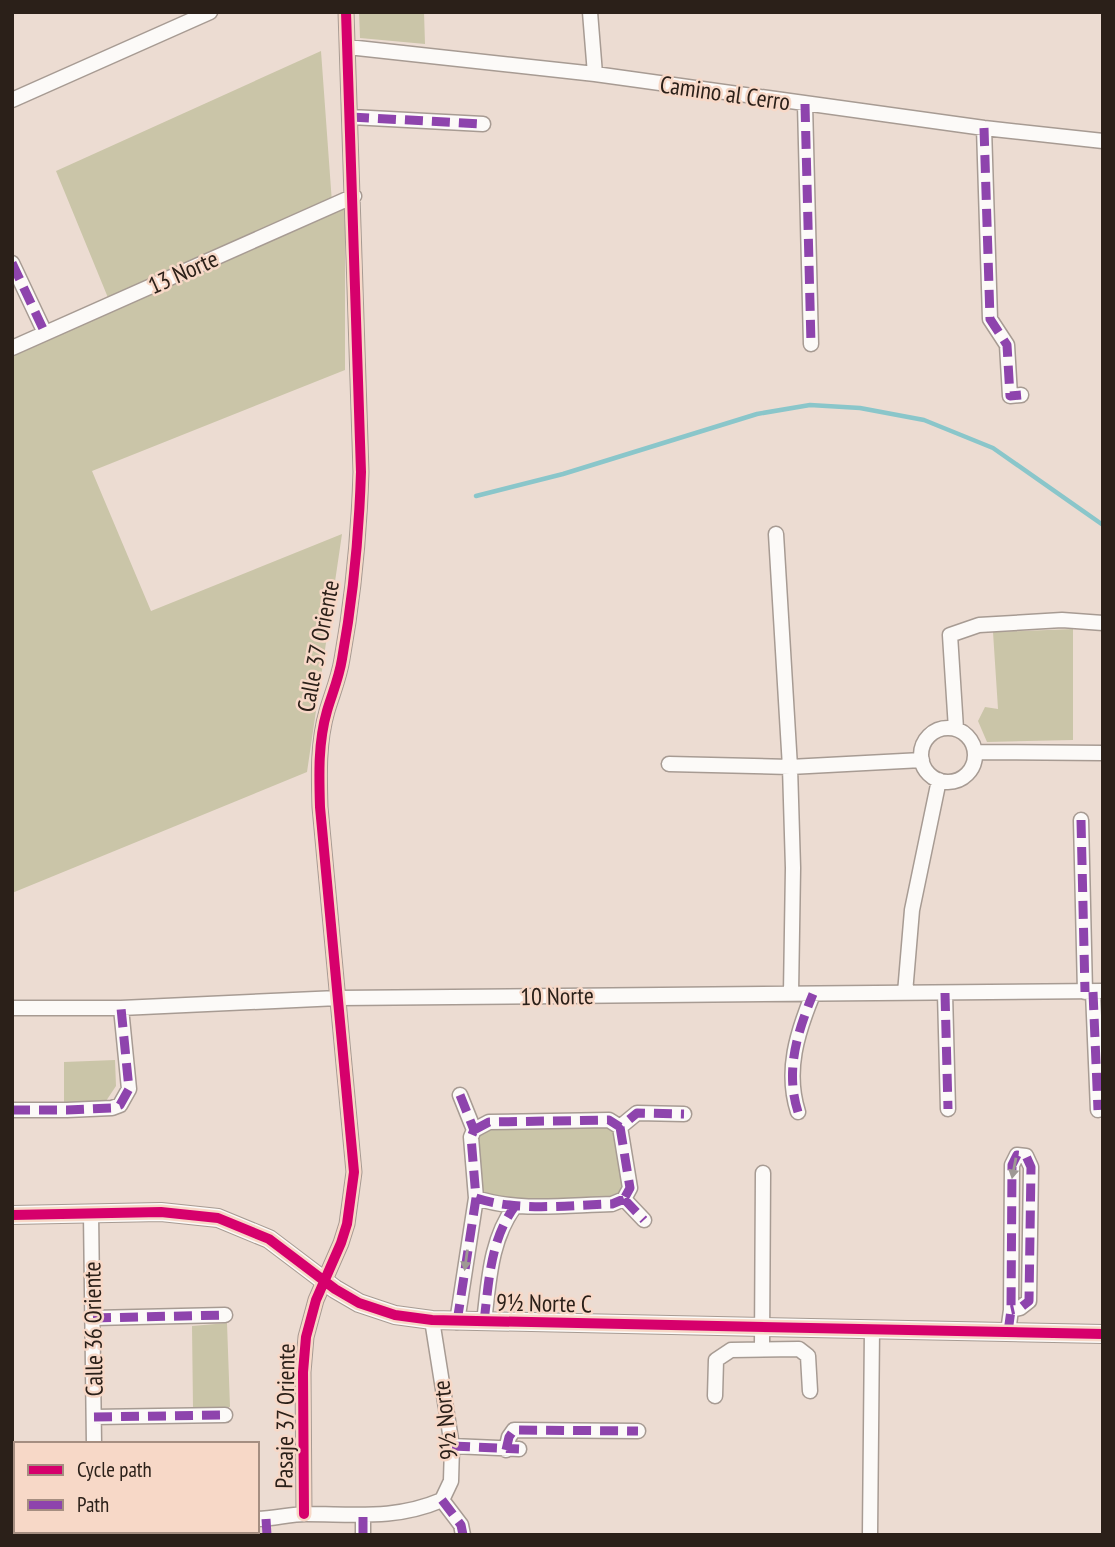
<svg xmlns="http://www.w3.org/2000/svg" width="1115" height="1547" font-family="'PT Sans Narrow',sans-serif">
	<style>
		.green { fill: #cac5a8 }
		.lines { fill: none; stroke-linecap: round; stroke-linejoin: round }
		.stream { stroke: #8ac6ca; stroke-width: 4.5 }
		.minor-casing { stroke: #a79b93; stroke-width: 17 }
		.tertiary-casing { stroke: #a79b93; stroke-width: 20 }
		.minor { stroke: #fcfaf8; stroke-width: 14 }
		.tertiary { stroke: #fcfaf8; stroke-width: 18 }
		.quiet { stroke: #8e44ad; stroke-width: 9; stroke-dasharray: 18 9; stroke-linecap: butt }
		.cycleway-casing { stroke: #f7d8c7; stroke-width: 15 }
		.cycleway { stroke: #d6006c; stroke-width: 10 }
		.oneway { fill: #9e9894 }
		.labels { text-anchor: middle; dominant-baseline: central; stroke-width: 5; stroke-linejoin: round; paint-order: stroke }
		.street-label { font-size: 24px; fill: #2b2019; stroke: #f7d8c7 }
	</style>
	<rect width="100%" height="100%" fill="#ecdcd2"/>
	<path class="green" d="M359 12H424L425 44 360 38Z
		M321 51 332 203 111 305 56 171Z
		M345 206V370L92 471 151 611 342 534 307 772 12 893V355Z
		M1073 629V740L987 742 978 721 985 707 998 709 993 632Z
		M115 1060 116 1086 106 1101 64 1103V1062Z
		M612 1121 630 1188 612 1204 476 1198 474 1130Z
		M227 1323 230 1407 193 1408 192 1326Z"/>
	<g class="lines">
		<path class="stream" d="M476 496 563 474 757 414 810 405 860 408 924 420 993 448 1103 525"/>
		<g class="minor-casing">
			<path id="minor" d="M590 12 595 74
				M348 47 595 74 984 128 1103 141
				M12 100 210 12
				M805 104 811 344
				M351 117 483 124
				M984 128 990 319 1007 345 1010 396 1021 395
				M12 263 45 333
				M12 348 354 196
				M776 534 790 767 793 868 791 993
				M921 755a27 27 0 1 1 54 0a27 27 0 1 1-54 0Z
				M956 729 950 635 979 625 1062 620 1103 623
				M975 752 1103 753
				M669 764 790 767 922 760
				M1081 820 1085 992
				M1093 992 1098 1110
				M905 993 912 910 939 780
				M945 993 948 1109
				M12 1008H121L338 998 1103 991
				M460 1095 474 1130
				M12 1110H67L112 1108 120 1105 129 1089 121 1008
				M798 1112C785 1071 797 1033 813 994
				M620 1127 630 1188 624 1199
				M474 1130 489 1122 609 1120 620 1127 637 1113 684 1114
				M476 1198C519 1212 567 1205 612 1204L624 1199
				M624 1199 644 1220
				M91 1213 94 1444
				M93 1318 225 1315
				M457 1322 476 1198 471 1137 474 1130
				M484 1322C489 1281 490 1240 515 1206
				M1008 1332 1011 1310 1012 1165 1017 1155 1026 1156 1031 1167 1029 1301 1020 1308 1011 1310
				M762 1349 763 1173
				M715 1396 716 1360 731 1350 799 1349 808 1356 810 1391
				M94 1417 225 1415
				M452 1446 519 1449
				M506 1450 509 1437 514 1430 638 1431
				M442 1500 461 1525 463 1535
				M304 1514 303 1372 306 1337 316 1300 341 1243 347 1224 354 1172 320 807C319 775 318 742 327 711 332 694 339 678 342 659 353 598 359 535 361 472L346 12
				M12 1516 16 1517
				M257 1519C274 1519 290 1514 306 1514 355 1514 395 1520 442 1500L451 1481 452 1446 432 1320
				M18 1531V1535
				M113 1531 115 1535
				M363 1535V1516
				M870 1535 872 1329"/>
		</g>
		<g class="tertiary-casing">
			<path id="tertiary" d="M12 1215 161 1212 218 1218 269 1239 335 1289 359 1303 395 1315 432 1320 1103 1334"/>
		</g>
		<use href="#minor" class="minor"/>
		<use href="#tertiary" class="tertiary"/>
		<path class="quiet" d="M805 104 811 344
			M351 117 483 124
			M984 128 990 319 1007 345 1010 396 1021 395
			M12 263 45 333
			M1081 820 1085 992
			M1093 992 1098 1110
			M945 993 948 1109
			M460 1095 474 1130
			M12 1110H67L112 1108 120 1105 129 1089 121 1008
			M798 1112C785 1071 797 1033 813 994
			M620 1127 630 1188 624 1199
			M474 1130 489 1122 609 1120 620 1127 637 1113 684 1114
			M476 1198C519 1212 567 1205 612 1204L624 1199
			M624 1199 644 1220
			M93 1318 225 1315
			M457 1322 476 1198 471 1137 474 1130
			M484 1322C489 1281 490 1240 515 1206
			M1008 1332 1011 1310 1012 1165 1017 1155 1026 1156 1031 1167 1029 1301 1020 1308 1011 1310
			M94 1417 225 1415
			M452 1446 519 1449
			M506 1450 509 1437 514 1430 638 1431
			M442 1500 461 1525 463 1535
			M266 1519 267 1535
			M18 1531V1535
			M363 1535V1516"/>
		<g class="cycleway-casing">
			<path id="cycleway" d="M12 1215 161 1212 218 1218 269 1239 335 1289 359 1303 395 1315 432 1320 1103 1334
				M304 1514 303 1372 306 1337 316 1300 341 1243 347 1224 354 1172 320 807C319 775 318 742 327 711 332 694 339 678 342 659 353 598 359 535 361 472L346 12"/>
		</g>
		<use href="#cycleway" class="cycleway"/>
	</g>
	<defs><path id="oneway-solid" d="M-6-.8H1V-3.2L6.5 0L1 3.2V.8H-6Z" transform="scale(1.75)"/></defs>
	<g class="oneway">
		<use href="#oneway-solid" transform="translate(1014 1168) rotate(101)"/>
		<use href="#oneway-solid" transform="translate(466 1260) rotate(98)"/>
	</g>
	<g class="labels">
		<g class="street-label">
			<text transform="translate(725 93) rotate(8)">Camino al Cerro</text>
			<text transform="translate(183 272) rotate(-24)">13 Norte</text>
			<text transform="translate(318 646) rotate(-79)">Calle 37 Oriente</text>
			<text transform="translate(557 996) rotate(-1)">10 Norte</text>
			<text transform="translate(544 1303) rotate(1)">9½ Norte C</text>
			<text transform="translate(93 1329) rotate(-91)">Calle 36 Oriente</text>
			<text transform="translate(285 1416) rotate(-89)">Pasaje 37 Oriente</text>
			<text transform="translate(445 1420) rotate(-96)">9½ Norte</text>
		</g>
	</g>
	<rect width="1115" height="1547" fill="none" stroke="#2b2019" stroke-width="28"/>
	<rect x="14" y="1442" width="245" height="91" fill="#f7d8c7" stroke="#a58e81" stroke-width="2"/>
	<rect x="28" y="1465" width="35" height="10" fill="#d6006c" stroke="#a58e81" stroke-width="2"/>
	<text x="77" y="1477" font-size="21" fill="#2b2019">Cycle path</text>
	<rect x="28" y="1500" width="35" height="10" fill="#8e44ad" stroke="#a58e81" stroke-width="2"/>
	<text x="77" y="1512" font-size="21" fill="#2b2019">Path</text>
</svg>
